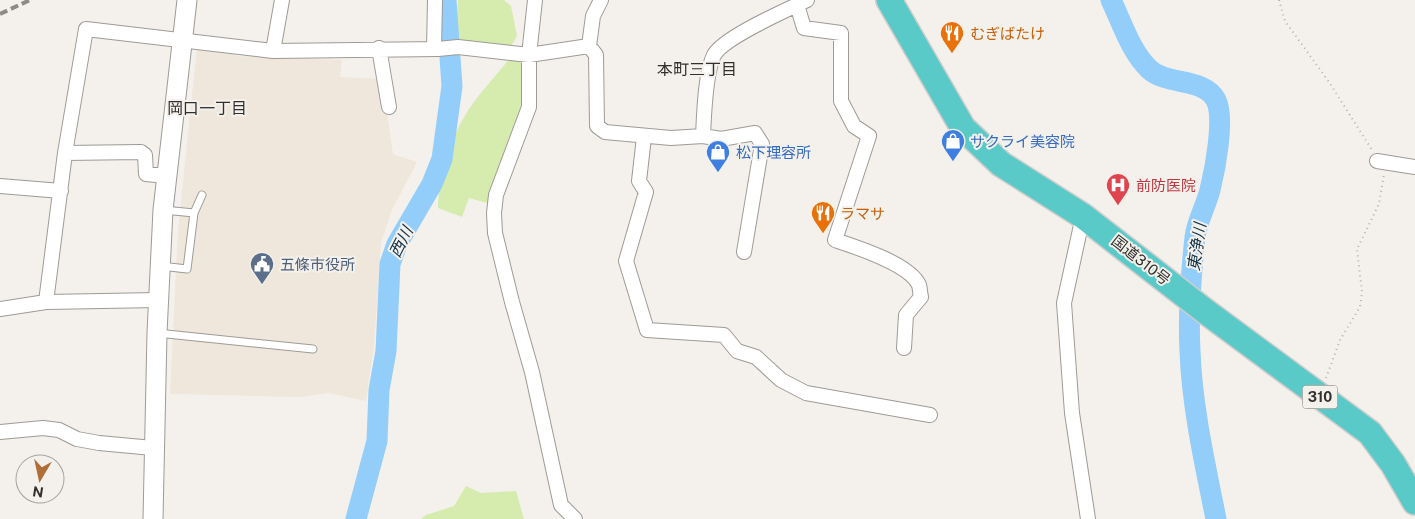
<svg xmlns="http://www.w3.org/2000/svg" width="1415" height="519" font-family="'Public Sans','Noto Sans JP',sans-serif">
	<style>
		.built { fill: #efe7db }
		.green { fill: #d5ecae }
		.lines { fill: none; stroke-linecap: round; stroke-linejoin: round }
		.river { stroke: #93cdfa; stroke-width: 21 }
		.lane-casing { stroke: #9e9b96; stroke-width: 9 }
		.street-casing { stroke: #9e9b96; stroke-width: 16 }
		.secondary-casing { stroke: #9e9b96; stroke-width: 21 }
		.highway-casing { stroke: #cecdcd; stroke-width: 28 }
		.path { stroke: #b4b1ad; stroke-width: 2; stroke-dasharray: 1 4; stroke-linecap: butt }
		.lane { stroke: #fff; stroke-width: 7 }
		.street { stroke: #fff; stroke-width: 14 }
		.secondary { stroke: #fff; stroke-width: 19 }
		.highway { stroke: #5acac8; stroke-width: 25 }
		.rail { stroke: #8d8b88; stroke-width: 4; stroke-dasharray: 8 4; stroke-linecap: butt }
		.labels { text-anchor: middle; dominant-baseline: central; stroke-width: 4; stroke-linejoin: round; paint-order: stroke }
		.shield { fill: #f4f1ec; stroke: #6c6a67; stroke-width: 1 }
		.shield-label { font-size: 14px; font-weight: bold; fill: #32302e }
		.food-label { font-size: 15px; fill: #c56008; stroke: #f4f1ec; text-anchor: start }
		.shop-label { font-size: 15px; fill: #366cbe; stroke: #f4f1ec; text-anchor: start }
		.health-label { font-size: 15px; fill: #be3a42; stroke: #f4f1ec; text-anchor: start }
		.street-label { font-size: 15px; fill: #32302e; stroke: #f4f1ec }
		.service-label { font-size: 15px; fill: #4e5e75; stroke: #f4f1ec; text-anchor: start }
		.neighbourhood-label { font-size: 16px; fill: #32302e; stroke: #f4f1ec }
		.water-label { font-size: 16px; font-style: italic; fill: #113148; stroke: #f4f1ec }
	</style>
	<rect width="100%" height="100%" fill="#f4f1ec"/>
	<path class="built" d="M197 47 239 56 342 60 340 77 382 79 393 154 417 162 392 210 381 243 374 347 366 401 328 393 301 397 170 394 178 229Z"/>
	<path class="green" d="M458 0H504L511 6 517 36 509 50 456 43Z
		M510 58 525 61 523 106 487 203 469 198 462 217 438 208C439 174 450 138 469 109 481 91 497 75 510 58Z
		M466 486 481 493 516 491 524 519H421L426 515 454 506Z"/>
	<g class="lines">
		<path class="river" d="M1111 0C1122 23 1131 52 1149 69 1167 86 1204 77 1216 100 1225 118 1215 170 1210 190 1206 206 1197 221 1195 237 1191 274 1188 314 1190 351 1192 407 1205 464 1216 519
			M356 519 377 441 379 390 386 351 390 264 397 244 432 184 442 159 452 86 446 0"/>
		<g class="lane-casing">
			<path id="lane" d="M194 213 202 195
				M161 266 187 269 194 213 164 210
				M157 333 313 349"/>
		</g>
		<g class="street-casing">
			<path id="street" d="M535 0 529 55V107L496 195 494 213 495 233 512 302 532 372 561 505 575 519
				M601 0 593 16 589 46 596 55 597 126 605 132 671 138 703 136C704 116 705 73 714 55 724 37 787 10 807 0
				M797 5 804 28 841 33V101L854 126 869 136 835 240C856 247 910 264 919 285 920 288 920 293 921 297L906 315 904 348
				M379 48 389 107
				M434 49 435 0
				M273 51 282 0
				M703 136 721 139 755 133 762 144 744 252
				M644 137 639 181 646 192 626 261 647 330 724 335 737 351 756 357 781 380 806 393 930 415
				M65 153 141 152 145 155 146 174 166 176
				M1377 161 1415 167
				M0 186 61 191
				M1083 216 1064 303 1072 413 1088 519
				M46 302 65 153 86 29 273 51 438 49 458 47 529 55 589 46
				M0 309 46 302 158 300
				M0 432 43 428 59 430 77 439 99 443 153 448"/>
		</g>
		<g class="secondary-casing">
			<path id="secondary" d="M153 519 157 333 163 210 187 0"/>
		</g>
		<g class="highway-casing">
			<path id="highway" d="M889 0 963 128 1001 164 1083 216 1205 311 1370 433 1393 464 1415 502"/>
		</g>
		<path class="path" d="M1279 0 1285 21 1329 82 1372 150
			M1326 378 1340 340 1360 307 1362 292 1357 249 1379 204 1384 174"/>
		<use href="#lane" class="lane"/>
		<use href="#street" class="street"/>
		<use href="#secondary" class="secondary"/>
		<use href="#highway" class="highway"/>
		<path class="rail" d="M0 14 30 0"/>
	</g>
	<defs>
		<g id="restaurant-pin" transform="scale(1.25)"><path d="M0 17L-7.5 6A9.5 9.5 0 1 1 7.5 6Z" fill="#e8710a" stroke="#f4f1ec"/><path d="M-5-6h1v4h1v-4h1v4h1v-4h1v5L-1.5 .5V6h-2V.5L-5-1ZM5-6V6H3V1.5H1.5Q1.5-4 5-6Z" fill="#fff"/></g>
		<g id="shop-pin" transform="scale(1.25)"><path d="M0 17L-7.5 6A9.5 9.5 0 1 1 7.5 6Z" fill="#3f7fe0" stroke="#f4f1ec"/><path d="M-5-2.5h2.3a2.7 3.5 0 0 1 5.4 0H5L5.5 6h-11ZM-1.5-2.5h3a1.5 2.3 0 0 0-3 0Z" fill="#fff"/></g>
		<g id="hospital-pin" transform="scale(1.25)"><path d="M0 17L-7.5 6A9.5 9.5 0 1 1 7.5 6Z" fill="#e0444e" stroke="#f4f1ec"/><path d="M-5-5h3v3.5h4V-5h3V5h-3V1.5h-4V5h-3Z" fill="#fff"/></g>
		<g id="civic-pin" transform="scale(1.25)"><path d="M0 17L-7.5 6A9.5 9.5 0 1 1 7.5 6Z" fill="#5c6f8a" stroke="#f4f1ec"/><path d="M-.6-6.5H3V-4.5H.6V-3L4-1V1h2V6H-6V1h2V-1L-.6-3ZM-1.2 2.5V6h2.4V2.5Z" fill="#fff"/></g>
	</defs>
	<g fill-rule="evenodd">
		<use href="#restaurant-pin" x="952" y="33"/>
		<use href="#shop-pin" x="953" y="141"/>
		<use href="#shop-pin" x="718" y="152"/>
		<use href="#hospital-pin" x="1118" y="185"/>
		<use href="#restaurant-pin" x="823" y="213"/>
		<use href="#civic-pin" x="262" y="264"/>
	</g>
	<g class="labels">
		<rect class="shield" x="1302.5" y="385.5" width="35" height="23" rx="4"/>
		<g class="shield-label">
			<text x="1320" y="397">310</text>
		</g>
		<g class="food-label">
			<text x="970" y="33">むぎばたけ</text>
			<text x="840" y="213">ラマサ</text>
		</g>
		<g class="shop-label">
			<text x="970" y="141">サクライ美容院</text>
			<text x="736" y="152">松下理容所</text>
		</g>
		<g class="health-label">
			<text x="1136" y="185">前防医院</text>
		</g>
		<g class="street-label">
			<text transform="translate(1141 260) rotate(38)">国道310号</text>
		</g>
		<g class="service-label">
			<text x="280" y="264">五條市役所</text>
		</g>
		<g class="neighbourhood-label">
			<text x="697" y="69">本町三丁目</text>
			<text x="207" y="108">岡口一丁目</text>
		</g>
		<g class="water-label">
			<text transform="translate(401 242) rotate(-63)">西川</text>
			<text transform="translate(1197 247) rotate(-82)">東浄川</text>
		</g>
	</g>
	<g transform="translate(40 479) rotate(189)"><circle r="24" fill="#f4f1ec" stroke="#a6a4a0"/>
	<path d="M0-4L9 19L0 12L-9 19Z" fill="#af6f38"/>
	<text y="-8" font-size="14" font-weight="bold" text-anchor="middle" fill="#32302e">N</text>
	</g>
</svg>
